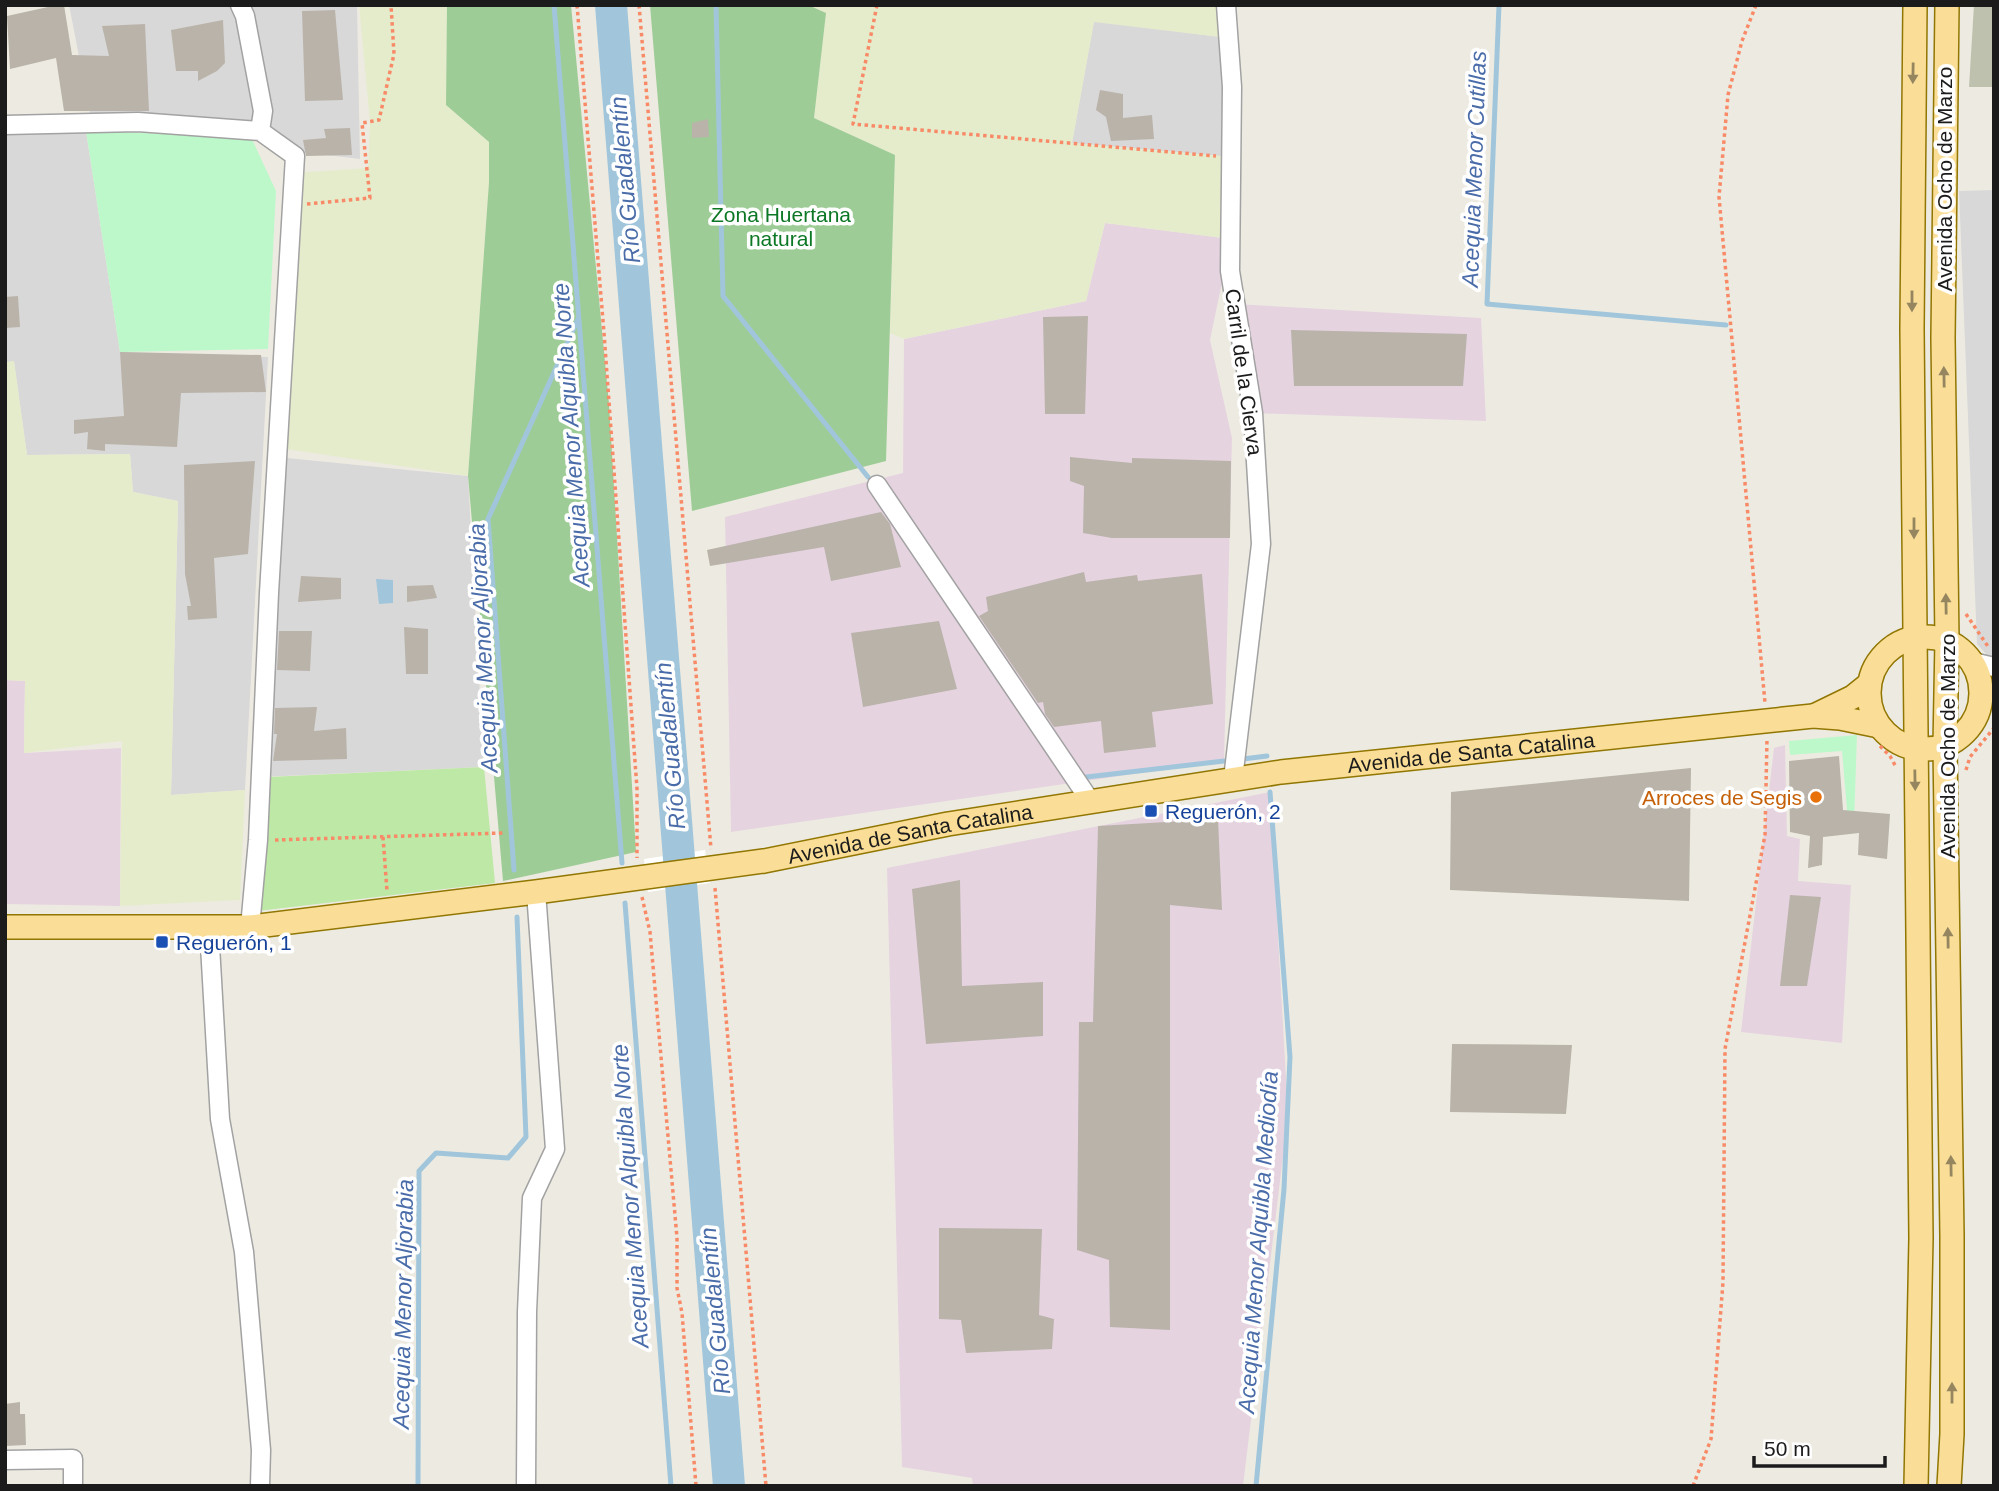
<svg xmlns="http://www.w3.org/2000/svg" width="1999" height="1491" font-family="Helvetica,sans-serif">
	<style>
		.residential { fill: #d9d8d8 }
		.industrial { fill: #e6d3e0 }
		.construction { fill: #bec1ad }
		.farmland { fill: #e5eccc }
		.grass { fill: #bde8a6 }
		.forest { fill: #9ecc96 }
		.park { fill: #bdf8ca }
		.water { fill: #a1c6db }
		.pier { fill: #fff }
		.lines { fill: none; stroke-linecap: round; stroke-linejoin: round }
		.stream { stroke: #a1c6db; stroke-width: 5 }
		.river { stroke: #a1c6db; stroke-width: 32 }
		.building { fill: #b9b3aa }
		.minor-casing { stroke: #a2a2a2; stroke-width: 21 }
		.major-casing { stroke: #917602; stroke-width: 26 }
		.path { stroke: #f88a67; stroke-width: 3.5; stroke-dasharray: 3.5 3.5; stroke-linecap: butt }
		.minor { stroke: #fff; stroke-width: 18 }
		.major { stroke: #fade98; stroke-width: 23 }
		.oneway { fill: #968660 }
		.food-dot { fill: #e8710a; stroke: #fff; stroke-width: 2.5 }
		.transit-dot { fill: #1a4fb4; stroke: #fff; stroke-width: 2.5 }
		.labels { text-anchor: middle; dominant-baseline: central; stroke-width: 7; stroke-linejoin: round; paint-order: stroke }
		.street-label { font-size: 21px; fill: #1b1b1b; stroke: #fff }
		.park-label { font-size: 21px; fill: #0c7724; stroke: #fff }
		.food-label { font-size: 21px; fill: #c56008; stroke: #fff; text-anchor: end }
		.transit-label { font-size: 21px; fill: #164399; stroke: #fff; text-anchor: start }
		.water-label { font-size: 23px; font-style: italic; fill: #4a6ca9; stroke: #fff }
	</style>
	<rect width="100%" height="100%" fill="#edebe1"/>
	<path class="residential" d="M69 5H357L360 159 301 152 260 131 92 123Z
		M1094 21 1229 38 1232 157 1072 143Z
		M5 126 86 131 120 352 268 357 245 790 171 795 178 501 133 492 130 454 27 455 14 362H5Z
		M1994 190V663L1977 644 1959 191Z
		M277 457 468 476 484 767 261 777Z"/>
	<path class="industrial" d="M1105 223 1231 239 1210 340 1232 438 1224 761 731 832 725 517 903 473 904 339 1086 301Z
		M1235 304 1481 318 1486 421 1253 413Z
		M5 680 25 681 24 753 121 748 120 906 5 904Z
		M1785 745 1787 836 1800 839 1798 881 1851 885 1842 1043 1741 1032 1774 748Z
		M1270 792 1288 1115 1243 1486H973L972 1478 902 1467 887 868Z"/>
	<path class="construction" d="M1974 5H1994V87H1969Z"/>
	<path class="farmland" d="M359 5H447L446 105 489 142V182L468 476 286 449 294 173 368 168 370 122Z
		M808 5H1228L1229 38 1094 22 1072 143 1232 157 1231 239 1105 223 1086 301 904 339 890 333 895 155 814 118 826 13Z
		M14 361 27 455 130 454 133 492 178 501 171 795 245 790 240 900 120 906 122 741 24 753 25 681 5 680V362Z"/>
	<path class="grass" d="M484 767 495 883 258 911 269 777Z"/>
	<path class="forest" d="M447 5H571L609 404 636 852 503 881 468 476 489 182V142L446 105Z
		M650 5H808L826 13 814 118 895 155 886 461 692 511Z"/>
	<path class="park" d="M86 131 251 137 276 191 268 349 120 352Z
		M1857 735 1854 824 1848 821 1842 751 1790 755 1789 741Z"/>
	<path class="water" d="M376 579 393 580V603L379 604Z"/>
	<path class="pier" d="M705 850 710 883 648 892 644 859Z"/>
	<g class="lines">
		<path class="stream" d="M554 5 622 863
			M716 5 723 296 868 477
			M1499 5 1487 304 1726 325
			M1243 759 1267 756
			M1078 778 1224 761
			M514 870 488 519 578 319
			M625 903 671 1486
			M418 1486 419 1171 436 1153 508 1158 526 1137 517 917
			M1256 1486 1284 1189 1290 1057 1270 792"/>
		<path class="river" d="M611 5 729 1486"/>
	</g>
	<path class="building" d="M57 5H64L72 55 109 56 102 26 145 24 149 111H64L56 58 10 69 7 16Z
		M335 10 343 100 305 101 302 11Z
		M223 20 225 63 217 71 198 81V71H176L171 30Z
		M1100 90 1123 94V118L1152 115 1154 139 1111 141 1106 117 1096 110Z
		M708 119 709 137 692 138V123Z
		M350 128 352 155 306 156 303 140 326 138 324 129Z
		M18 296 20 327 5 328V297Z
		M1088 316 1085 414H1045L1043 317Z
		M1291 330 1467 334 1463 386H1294Z
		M120 352 261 355 266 392 181 393 177 447 105 444V451L87 449 88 432 74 434V420L124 416Z
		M1070 457 1132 463V458L1231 461 1230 538H1112L1083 533 1084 486 1070 481Z
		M255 461 248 554 214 558 217 618 188 620 187 606H191L185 574 184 465Z
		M881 512 890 524 901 567 831 581 824 547 710 566 707 550Z
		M1084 572 1086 582 1137 575 1138 581 1202 574 1213 704 1152 712 1156 747 1104 753 1101 721 1054 727 1045 714 1043 702 1038 703 979 616 988 611 986 597Z
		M301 576 341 578V599L298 602Z
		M433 585 437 598 407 602V586Z
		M939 621 957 689 863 707 851 633Z
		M404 627 428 629V674H406Z
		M279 631H312L310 671 277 670Z
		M317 707 314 731 346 728 347 759 273 761 277 734H274L275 708Z
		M1839 756 1843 810 1890 814 1887 859 1858 855 1859 833 1823 837 1822 865 1808 868 1810 836 1790 832 1789 761Z
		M1691 768 1689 901 1450 890 1451 792Z
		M1218 819 1222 910 1170 905V1330L1110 1327 1109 1260 1077 1250 1079 1022H1093L1098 826Z
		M960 880 962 986 1043 982V1036L926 1044 912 889Z
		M1790 895 1821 897 1807 986H1780Z
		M1452 1044 1572 1045 1566 1114 1450 1112Z
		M939 1228 1042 1229 1039 1315 1054 1319 1052 1349 966 1353 961 1320 939 1319Z
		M20 1402V1414H25L26 1445 5 1446V1404Z"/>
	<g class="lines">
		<g class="minor-casing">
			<path id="minor" d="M240 5 245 16 263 111 260 131
				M1226 5 1232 87 1230 271 1253 413 1261 544 1233 779
				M5 125 138 122 260 131 295 156 269 593 258 840 250 927
				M877 485 1091 802
				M1973 662 1994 667
				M209 928 220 1119 244 1252 261 1450 260 1486
				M5 1460 73 1459V1486
				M526 1486 527 1312 532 1198 555 1149 536 892"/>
		</g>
		<g class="major-casing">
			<g id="major">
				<path d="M1915 5 1912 329 1921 1238 1916 1486"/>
				<path d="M1947 5 1943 338 1947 640 1945 746 1952 1236V1434L1949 1486"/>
				<circle cx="1925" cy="693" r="56"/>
				<path d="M1816 715 1853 697 1868 685"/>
				<path id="s1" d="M5 927H250L536 892 764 861 948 824 1281 772 1813 716 1840 718 1879 726"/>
			</g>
		</g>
		<path class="path" d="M577 5 604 333 637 789V858
			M639 5 711 849
			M877 5 853 124 1216 156
			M1756 5 1742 41 1728 95 1719 197 1765 703
			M307 204 370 198 362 123 379 120 394 54 391 5
			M1966 614 1989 648
			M1880 746 1890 756 1896 767
			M1966 770 1970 757 1994 728
			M383 837 387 891
			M275 840 504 833
			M715 888 766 1486
			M642 897 650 932 677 1238V1288L682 1313 696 1486
			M1693 1486 1711 1439 1723 1282 1725 1049 1765 835 1767 739"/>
		<use href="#minor" class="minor"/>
		<use href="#major" class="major"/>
	</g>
	<defs><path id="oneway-solid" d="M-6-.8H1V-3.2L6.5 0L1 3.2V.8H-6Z" transform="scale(1.75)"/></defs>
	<g class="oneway">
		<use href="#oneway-solid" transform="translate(1913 73) rotate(91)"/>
		<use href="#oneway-solid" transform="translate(1912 301) rotate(90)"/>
		<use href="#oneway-solid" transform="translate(1944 377) rotate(-91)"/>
		<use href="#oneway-solid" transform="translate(1914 528) rotate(90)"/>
		<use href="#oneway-solid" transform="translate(1946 604) rotate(-91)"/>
		<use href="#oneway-solid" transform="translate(1915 780) rotate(89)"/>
		<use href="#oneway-solid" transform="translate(1948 938) rotate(-91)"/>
		<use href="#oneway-solid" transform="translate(1951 1166) rotate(-91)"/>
		<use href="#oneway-solid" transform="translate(1952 1393) rotate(-90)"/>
	</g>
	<circle class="food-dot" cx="1816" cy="797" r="7"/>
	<g class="transit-dot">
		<rect x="1144" y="804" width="14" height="14" rx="3.5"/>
		<rect x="155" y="935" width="14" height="14" rx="3.5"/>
	</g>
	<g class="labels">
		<g class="street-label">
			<text transform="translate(1944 179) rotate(-90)">Avenida Ocho de Marzo</text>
			<text transform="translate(1244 372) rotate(82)">Carril de la Cierva</text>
			<text transform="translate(1947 746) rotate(-90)">Avenida Ocho de Marzo</text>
			<text stroke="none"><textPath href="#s1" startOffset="1479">Avenida de Santa Catalina</textPath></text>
			<text stroke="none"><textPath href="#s1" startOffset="912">Avenida de Santa Catalina</textPath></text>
		</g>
		<g class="park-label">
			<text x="781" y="214">Zona Huertana<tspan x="781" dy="24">natural</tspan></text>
		</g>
		<g class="food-label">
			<text x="1802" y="797">Arroces de Segis</text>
		</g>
		<g class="transit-label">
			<text x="1165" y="811">Reguerón, 2</text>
			<text x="176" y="942">Reguerón, 1</text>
		</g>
		<g class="water-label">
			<text transform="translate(1474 169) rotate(-88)">Acequia Menor Cutillas</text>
			<text transform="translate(625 180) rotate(-95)">Río Guadalentín</text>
			<text transform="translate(571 435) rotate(-94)">Acequia Menor Alquibla Norte</text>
			<text transform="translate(483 648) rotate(-93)">Acequia Menor Aljorabia</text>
			<text transform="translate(670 746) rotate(-95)">Río Guadalentín</text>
			<text transform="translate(630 1196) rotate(-94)">Acequia Menor Alquibla Norte</text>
			<text transform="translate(1258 1242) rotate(-86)">Acequia Menor Alquibla Mediodía</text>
			<text transform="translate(403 1304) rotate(-89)">Acequia Menor Aljorabia</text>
			<text transform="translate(715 1311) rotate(-95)">Río Guadalentín</text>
		</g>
	</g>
	<rect width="1999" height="1491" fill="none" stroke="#1b1b1b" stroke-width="14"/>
	<path d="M1754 1456v10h131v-10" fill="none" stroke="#1b1b1b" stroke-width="3.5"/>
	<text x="1764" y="1456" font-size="21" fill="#1b1b1b" stroke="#ffffff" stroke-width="5" paint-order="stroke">50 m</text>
</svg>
